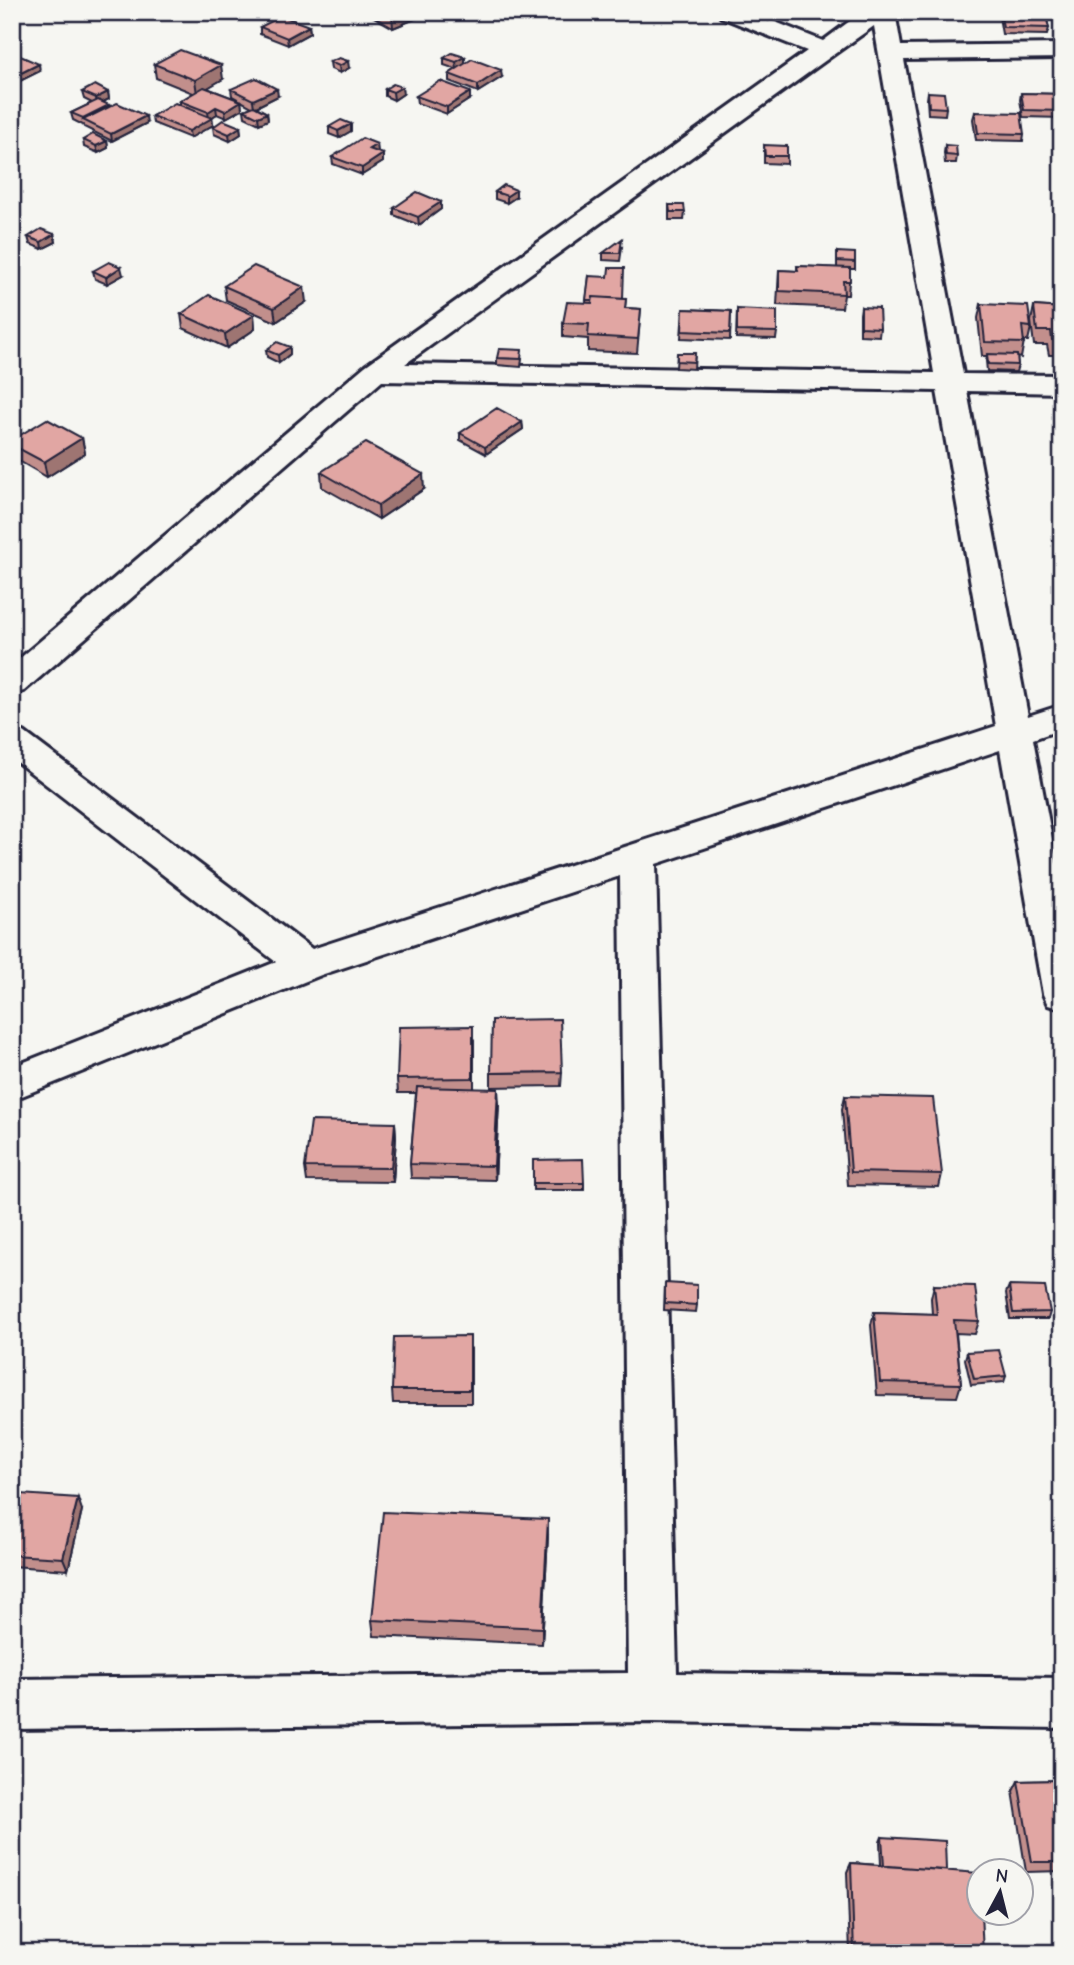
<svg xmlns="http://www.w3.org/2000/svg" width="1074" height="1965" font-family="'Comic Neue',sans-serif">
	<style>
		.lines { fill: none; stroke-linecap: round; stroke-linejoin: round }
		.minor-casing { stroke: #22223b; stroke-width: 6 }
		.minor { fill: #f6f6f2; fill-rule: evenodd }
		.wall { fill: #c28f8c; stroke: #22223b; stroke-width: 2 }
		.shaded-wall { fill: #9e7472; stroke: #22223b; stroke-width: 2 }
		.building { fill: #e1a6a3; stroke: #22223b; stroke-width: 2 }
	</style>
	<rect width="100%" height="100%" fill="#f6f6f2"/>
	<filter id="ink" filterUnits="userSpaceOnUse"><feTurbulence type="fractalNoise" baseFrequency=".0143" numOctaves="2"/><feDisplacementMap in="SourceGraphic" scale="14" xChannelSelector="R" yChannelSelector="G"/><feConvolveMatrix kernelMatrix="1 2 1 2 8 2 1 2 1" color-interpolation-filters="sRGB"/></filter>
	<g filter="url(#ink)">
		<g class="lines">
			<g class="minor-casing">
				<path id="minor" d="M718 12H750L823 41 862 12H895L901 46 1062 44V58L904 60 963 374 1062 375V393L967 391 1028 716 1062 705V729L1033 739 1062 891V1009L1048 1005 1043 994 1000 750 656 864 677 1673 1062 1678V1728L653 1722 12 1729V1679L628 1673 620 876 321 975 12 1100V1067L276 962 12 758V728L24 732 312 949 996 726 937 391 382 381 24 691 12 694V665L365 366 807 51 721 17ZM874 26 934 373 405 364 833 55Z"/>
			</g>
			<use href="#minor" class="minor"/>
		</g>
		<path class="wall" d="M365 12H432L393 28Z
			M520 12H544V14L533 21 520 16Z
			M749 12H780L769 20 749 14Z
			M999 12H1045L1049 28 1047 35 1002 34 999 17Z
			M309 26 310 33 288 45 260 34V27Z
			M12 58 40 71 16 83 12 82Z
			M444 58 465 64 502 77 478 92 449 81V74L456 69 444 65Z
			M330 62 349 68 340 73 331 69Z
			M154 64 223 79 207 88 241 101 242 109 226 118 217 114 212 117 213 125 190 138 153 123 152 116 180 105V101L193 93 156 78Z
			M231 89 278 96 256 107 267 113 268 120 259 124 245 117 244 110 252 107 232 96Z
			M385 89 403 94 394 100 385 96Z
			M82 92H108L109 99 103 102 110 107 147 123 112 141 84 127 83 125 73 120 71 113 92 103 84 99Z
			M928 92 946 108 945 115 928 114 927 99Z
			M1021 93 1062 94V118L1023 117 1020 100Z
			M416 96 470 99 447 114 417 103Z
			M975 112 1024 134 1023 141 976 140 973 119Z
			M351 124V131L339 138 329 134V127Z
			M213 127H240L241 134 230 141 214 134Z
			M83 140 107 141 108 148 98 153 84 147Z
			M764 145 787 156V164L764 163Z
			M945 145 957 156 956 163H945L944 153Z
			M378 151 376 152 383 154V162L362 175 333 164 332 157Z
			M495 192 516 197 507 203 495 199Z
			M441 202V209L419 225 394 215V208Z
			M669 205 685 212 684 220H669Z
			M54 234 56 242 42 249 30 244 28 237Z
			M622 247 620 261 603 260V253Z
			M837 252 855 262V269H850L848 295H844L842 308 777 305 779 270 797 271V266L837 268Z
			M93 271 123 275 107 284 95 279Z
			M589 276 623 299H626L625 308 641 309 637 353 588 351V339L563 337V323L586 303Z
			M224 286 306 302 276 322 226 300Z
			M981 304 1031 327 1028 341H1024L1021 358 1017 357 1018 365 1016 372 987 371 986 361 987 356H982L978 318Z
			M1034 306 1062 308V355H1049L1047 345H1034L1031 321Z
			M861 307 880 328 879 336 860 335V314Z
			M683 309 731 311 730 340 681 338Z
			M737 309 777 332 776 339 736 338Z
			M181 314 254 315 255 329 227 348 183 328Z
			M290 347V354L279 363 267 357 266 350Z
			M677 353H695L694 369 676 368Z
			M497 358H522L521 367 497 365Z
			M522 422 523 429 486 454 460 440V433Z
			M82 438 85 453 47 477 12 457V440Z
			M321 472 424 489 379 519 322 487Z
			M474 1040V1088L499 1103 495 1180 411 1178 410 1164 416 1093H398L397 1079Z
			M562 1072 561 1086 491 1087V1073Z
			M845 1096 942 1174 939 1187 848 1185 842 1109Z
			M395 1123 396 1137 393 1182 307 1181 305 1167Z
			M533 1160 584 1183V1190H533Z
			M665 1283 697 1305 696 1312 664 1310Z
			M934 1285 979 1321 975 1334 956 1333 961 1384 957 1397 877 1395 871 1325 874 1312 932 1314 931 1298Z
			M1009 1286 1050 1312 1048 1319H1010L1006 1293Z
			M471 1349V1403H393L392 1390Z
			M967 1352 1006 1376 1004 1382 971 1385 965 1359Z
			M82 1510 68 1570 12 1566V1522Z
			M548 1536 542 1644 374 1636 372 1620Z
			M1062 1780V1871L1026 1872 1013 1791 1018 1781Z
			M882 1837 946 1870 983 1953H850L847 1872 851 1863 881 1865 880 1842Z"/>
		<path class="shaded-wall" d="M397 12H432L393 28 392 14Z
			M536 12H544V14L533 21V14Z
			M771 12H780L769 20V14Z
			M309 26 310 33 288 45 287 38Z
			M465 57V64L457 70 456 62Z
			M348 61 349 68 340 73 339 66Z
			M39 64 40 71 16 83 15 76Z
			M221 65 223 79 197 94 195 80Z
			M501 70 502 77 478 92V85Z
			M402 87 403 94 394 100 393 92Z
			M277 89 278 96 254 108 253 100Z
			M108 92 109 99 97 105 96 98Z
			M470 92V99L447 114V107Z
			M241 101 242 109 226 118 225 111Z
			M109 105 111 112 83 120V118Z
			M216 107 217 114 209 119 208 112Z
			M267 113 268 120 259 124 258 117Z
			M146 116 147 123 112 141 111 134Z
			M212 118 213 125 190 138 189 131Z
			M351 124V131L339 138 338 131Z
			M240 127 241 134 230 141 229 134Z
			M107 141 108 148 98 153 96 146Z
			M377 144 378 151 370 156 369 149Z
			M383 154V162L362 175V168Z
			M516 190V197L507 203V196Z
			M441 202V209L419 225 418 217Z
			M54 234 56 242 42 249 41 242Z
			M121 267 123 275 107 284 106 277Z
			M304 287 306 302 276 322 274 308Z
			M254 315 255 329 227 348 225 334Z
			M290 347V354L279 363 278 355Z
			M522 422 523 429 486 454 485 447Z
			M82 438 85 453 47 477 44 462Z
			M423 474 424 489 379 519 378 505Z
			M498 1089 499 1103 495 1180 494 1166Z
			M395 1123 396 1137 393 1182 391 1168Z
			M78 1498 82 1510 68 1570 63 1558Z
			M548 1519V1536L542 1644V1628Z"/>
		<path class="building" d="M1000 12H1045L1049 28 1003 27Z
			M282 16 309 26 287 38 260 27Z
			M180 50 221 65 195 80 154 64Z
			M452 53 465 57 456 62 444 58Z
			M18 55 39 64 15 76 12 75V58Z
			M339 58 348 61 339 66 330 62Z
			M472 59 501 70 478 85 449 74Z
			M256 78 277 89 253 100 231 89Z
			M440 81 470 92 447 107 416 96Z
			M393 84 402 87 393 92 385 89Z
			M95 85 108 92 96 98 82 92Z
			M204 87 241 101 225 111 216 107 208 112 180 101Z
			M928 92 944 93 946 108 929 107Z
			M1021 93 1062 94V111L1024 110Z
			M98 100 109 105 83 118 71 113Z
			M117 103 146 116 111 134 83 120Z
			M175 103 212 118 189 131 152 116Z
			M254 106 267 113 258 117 244 110Z
			M975 112 1021 113 1024 134 978 133Z
			M223 120 240 127 229 134 213 127Z
			M341 120 351 124 338 131 329 127Z
			M93 134 107 141 96 146 83 140Z
			M362 138 377 144 369 149 383 154 362 168 332 157Z
			M764 145 787 146V156H765Z
			M945 145 956 146 957 156 946 155Z
			M504 185 516 190 507 196 495 192Z
			M417 192 441 202 418 217 394 208Z
			M669 205H684L685 212H670Z
			M41 229 54 234 41 242 28 237Z
			M622 239 620 253H603Z
			M837 252 855 253V262L837 261Z
			M109 262 121 267 106 277 93 271Z
			M254 266 304 287 274 308 224 286Z
			M797 266 850 268V281H843L844 294 779 291V270L798 271Z
			M609 268H624L623 299 593 297 592 300H586L589 276 608 277Z
			M209 295 254 315 225 334 181 314Z
			M593 297 626 299 625 308 641 309 638 339 588 336 589 324 563 323 567 302 592 303Z
			M981 304 1028 306 1031 327 1022 326 1024 343 985 342Z
			M1034 306 1062 308V341L1052 340 1051 331H1037Z
			M861 307 879 308 880 328 861 327Z
			M683 309 731 311 730 333 682 331Z
			M737 309 777 311V332L737 331Z
			M277 342 290 347 278 355 266 350Z
			M499 349 522 350 521 359 497 358Z
			M677 353H695L694 362 677 361Z
			M987 354 1017 355 1018 365 988 364Z
			M497 408 522 422 485 447 460 433Z
			M47 419 82 438 44 462 12 445V440Z
			M366 443 423 474 378 505 321 472Z
			M560 1019 562 1072 491 1073 492 1020Z
			M473 1026V1078L397 1079 399 1027Z
			M417 1087 498 1089 494 1166 410 1164Z
			M845 1096 933 1098 942 1174 851 1172Z
			M311 1121 395 1123 391 1168 305 1167Z
			M583 1159 584 1183H533V1160Z
			M665 1283 697 1285V1305L665 1303Z
			M934 1285 975 1286 979 1321 954 1320 961 1384 880 1382 874 1312 937 1314Z
			M1009 1286 1045 1287 1050 1312 1013 1313Z
			M470 1336V1390H392L394 1337Z
			M999 1350 1006 1376 974 1379 967 1352Z
			M20 1494 78 1498 63 1558 12 1555V1522Z
			M383 1512 548 1519 542 1628 372 1620Z
			M1062 1780V1862H1032L1018 1781Z
			M882 1837 945 1841 946 1870 884 1866Z
			M851 1863 978 1873 979 1913H981L983 1953H854Z
			M1013 1948 1062 1949V1953H1014Z"/>
	</g>
	<rect width="1074" height="1965" fill="none" stroke="#f6f6f2" stroke-width="42"/>
	<rect x="21" y="21" width="1032" height="1923" fill="none" stroke="#22223b" stroke-width="2.5" filter="url(#ink)"/>
	<g transform="translate(1000 1892) rotate(7)"><circle r="33" fill="#f6f6f2" stroke="#a1a1a9" stroke-width="2"/>
	<path d="M0-5L12 26L0 18L-12 26Z" fill="#22223b"/>
	<text y="-10" font-size="19" font-weight="bold" text-anchor="middle" fill="#22223b">N</text>
	</g>
</svg>
